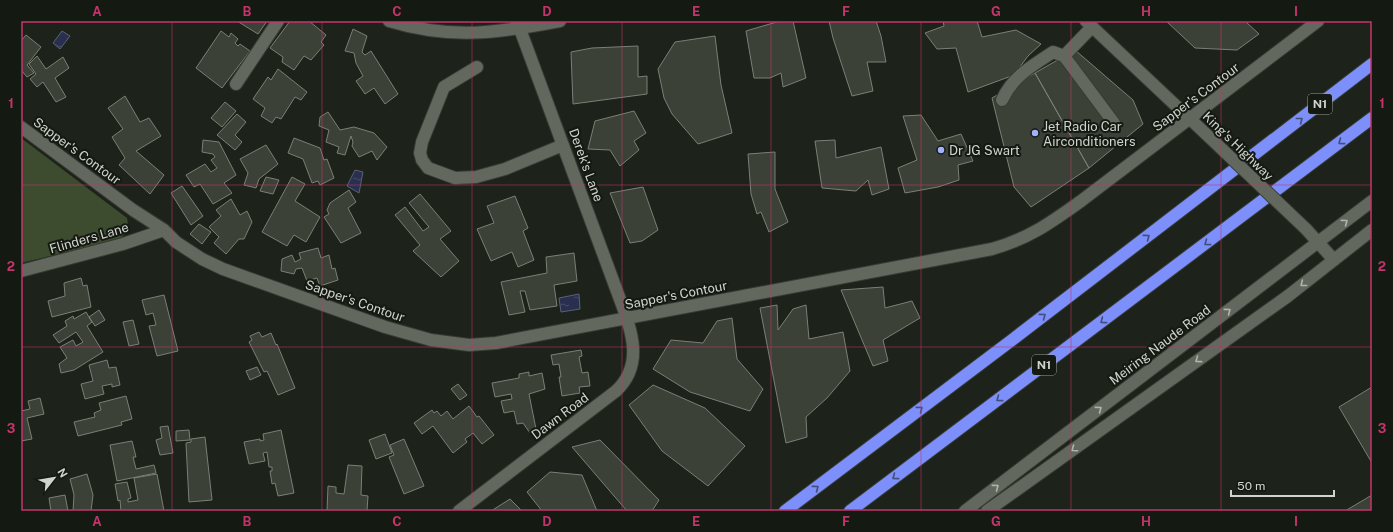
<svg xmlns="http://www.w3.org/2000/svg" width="1393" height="532" font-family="'Public Sans',sans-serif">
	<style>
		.green { fill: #3d4c2f }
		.water { fill: url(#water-ripples); stroke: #5b6074 }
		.building { fill: #3c4138; stroke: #7a8076 }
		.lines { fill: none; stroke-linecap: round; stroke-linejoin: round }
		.minor-casing { stroke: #383b35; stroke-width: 14 }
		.highway-casing { stroke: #383b35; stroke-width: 14 }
		.minor { stroke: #63685e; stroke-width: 12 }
		.highway { stroke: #7c8ffa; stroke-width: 12 }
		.minor-bridge-casing { stroke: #383b35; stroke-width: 14; stroke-linecap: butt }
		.minor-bridge { stroke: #63685e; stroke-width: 12 }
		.oneway { stroke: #434e7a }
		.oneway2 { stroke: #b0b4ac }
		.grid { fill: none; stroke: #c4346c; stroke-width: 1; stroke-opacity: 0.55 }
		.poi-dot { fill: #a2b2fd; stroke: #141911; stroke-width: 1.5 }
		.labels { text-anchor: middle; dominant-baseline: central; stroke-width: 4; stroke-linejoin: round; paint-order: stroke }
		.shield { fill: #141911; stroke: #989c95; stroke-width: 1 }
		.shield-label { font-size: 12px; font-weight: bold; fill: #d1d4ce }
		.street-label { font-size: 13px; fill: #d1d4ce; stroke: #141911 }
		.poi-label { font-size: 13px; fill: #d1d4ce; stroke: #141911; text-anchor: start }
		.neatline { fill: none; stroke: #c4346c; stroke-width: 1.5 }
		.grid-label { font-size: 13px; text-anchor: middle; font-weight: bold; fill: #c4346c }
	</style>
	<defs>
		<pattern id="water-ripples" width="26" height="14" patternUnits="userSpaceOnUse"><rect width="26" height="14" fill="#292f4e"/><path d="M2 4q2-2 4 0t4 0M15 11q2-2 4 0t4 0" fill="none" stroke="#474c66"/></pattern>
	</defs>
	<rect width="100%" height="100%" fill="#1d221a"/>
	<path class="green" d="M21 138 127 218C129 228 127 232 120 239L21 263Z"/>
	<path class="water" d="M62 31 70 36 60 49 53 43Z
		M355 170 363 172 359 193 347 186Z
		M579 294 580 309 561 312 559 298Z"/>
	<path class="building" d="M237 21H267L258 34Z
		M290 21H309L326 35 321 42 324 45 311 60 304 56 294 70 282 62 283 57 270 48Z
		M780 21H793L806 78 783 87 781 73 770 78H754L746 31Z
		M829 21H876L881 36 886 62H867L873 91 852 96 833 38Z
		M943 21H977L982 37 1016 30 1041 44 1028 56 1014 75 968 92 956 48 937 49 925 33 944 26Z
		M1166 21H1245L1259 34 1237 50 1195 48Z
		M353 29 367 36 362 52 365 55 371 51 398 94 385 104 374 88 365 94 356 81 363 76 356 63 354 53 345 51Z
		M221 31 229 37 231 33 238 39 235 43 238 46 240 44 250 51 222 88 196 68Z
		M26 35 41 47 27 65 34 73 27 77 21 70V41Z
		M715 36 721 85 732 133 698 144 672 114 664 98 658 69 675 42Z
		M638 46V77L647 76V94L573 104 571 52 592 48Z
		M1075 50 1133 100 1143 124 1089 168 1035 73Z
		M37 56 46 69 63 57 69 68 55 78 66 97 56 102 43 82 37 87 30 79 36 74 29 64Z
		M278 69 307 92 301 100 295 97 281 119 276 117 272 123 261 116 265 108 253 99 268 77 271 80Z
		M1035 73 1089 168 1031 207 1014 187 992 98Z
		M125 96 140 122 149 118 161 136 136 151 164 175 150 194 119 165 125 158 112 137 123 129 108 108Z
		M225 102 236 111 222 127 211 118Z
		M634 111 646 133 634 141 639 150 620 166 610 150 588 149 595 121Z
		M328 112 340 130 354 127 374 133 387 147 377 160 372 151 359 157 352 146 353 142 351 136 345 155 337 153 339 147 326 142 329 130 319 126 320 117Z
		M237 114 246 122 235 135 242 142 235 150 217 135Z
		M921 115 938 141 961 134 973 161 958 165 959 180 938 187 905 193 898 168 917 160 903 116Z
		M294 138 320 148 324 160 327 159 334 178 320 185 318 181 312 183 303 159 288 153Z
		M203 140 219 142 236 175 224 183 232 193 213 204 200 184 194 187 186 175 205 164 211 172 217 168 211 160 215 157 213 154 202 152Z
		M835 140 836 158 881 147 889 189 872 195 868 180 856 191 822 188 815 141Z
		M266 145 278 164 259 179 256 188 244 185 248 173 240 159Z
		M775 152V189L788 222 769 232 761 212 757 214 751 194 748 154Z
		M266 177 279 180 273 194 260 191Z
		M292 177 305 184 295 201 320 217 306 242 294 235 287 246 262 232Z
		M182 186 203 216 191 225 171 193Z
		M643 187 658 230 642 241 630 243 610 193Z
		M349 190 356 202 348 208 361 233 341 243 324 217 329 214 327 210 330 203Z
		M420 194 451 231 440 239 459 261 441 277 413 251 420 245 395 215 405 207 423 231 429 227 409 203Z
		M515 196 528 228 523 231 534 260 518 267 512 252 491 261 477 229 494 223 487 206Z
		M231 199 240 215 247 211 252 222 244 239H239L226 254 214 243 219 237 209 227 221 216 216 210Z
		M199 224 211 232 202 244 190 234Z
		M318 248 321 258 329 255 332 269 335 268 338 280 320 286 317 278 307 281 302 268 296 269 294 274 281 271 282 259 292 255 295 262 301 259 299 253Z
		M574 253 577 281 554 285 557 306 530 310 525 291H520L525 312 509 315 501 282 547 273 546 257Z
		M81 278 83 286 87 285 91 307 52 317 48 301 65 296 64 283Z
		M883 287 885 308 912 301 920 318 883 340 888 361 873 366 841 290Z
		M164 295 178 351 157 356 149 326 156 325 153 313 146 315 142 300Z
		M777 305 778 330 793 309 806 305 809 339 843 332 850 371 827 398 806 417 807 437 786 443 760 308Z
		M99 310 105 320 95 326 89 317Z
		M86 312 92 322 87 326 103 352 74 370 61 373 59 364 67 358 60 347 73 340 76 346 83 342 76 332 59 343 53 335 67 326 65 321 73 316 74 319Z
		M732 318 737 359 763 389 750 411 690 392 653 369 671 340 703 343 717 321Z
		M133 320 139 344 129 346 123 322Z
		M259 332 262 337 271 333 276 345 277 344 295 388 278 395 267 371 264 372 249 342 252 340 250 336Z
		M581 350 582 356 579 357 582 373 588 372 590 386 579 387 580 393 562 396 559 377H561L559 364 553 365 551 355Z
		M107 360 109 368 116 367 120 385 112 387V384L102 386 104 394 85 399 81 384 93 381 89 365Z
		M257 367 261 375 250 380 246 371Z
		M529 372V376L542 373 545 389 529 394 536 429 530 433 523 423 517 424 514 411 504 413 501 401 512 399 511 394 495 397 492 383 519 378V374Z
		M458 384 467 395 460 400 451 389Z
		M653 385 705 408 745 446 708 486 662 451 629 405Z
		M1372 387V463L1339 407Z
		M126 396 132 419 121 422 122 425 78 436 74 422 95 417 94 413 101 410 99 403Z
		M40 398 44 414 27 418 32 439 21 441V445V411L30 409 28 401Z
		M469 406 477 417 479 416 494 435 482 444 473 433 465 439 467 442 453 453 433 426 422 434 414 423 432 410 434 413 437 411 441 416 447 411 453 419Z
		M168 426 173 453 160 455 156 440 162 438 160 427Z
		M189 430 190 440 176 441V431Z
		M281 430 294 493 278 496 275 483 272 484 270 471H272V467H269L267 452 263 453 265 461 249 464 244 442 260 439V441L264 440 263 434Z
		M385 434 392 453 376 459 369 440Z
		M205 437 212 500 189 502 186 443 191 442V439Z
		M404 439 424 486 404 494 389 457 394 455 390 445Z
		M600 440 659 500 652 511H627L572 447Z
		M132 441 136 457H133L136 469 154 465 156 473 117 481 110 445Z
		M348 465 362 466 361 495 368 496 367 511H327L328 486 336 487V493L344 494Z
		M550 472 582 475 597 511H542L527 492Z
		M87 474 93 495 91 511H73L74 495 70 479Z
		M157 474 164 511H121L120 500 118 501 115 484 127 482 131 498 128 499V502L138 500 134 478Z
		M65 495 68 511H51L49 498Z
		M1372 495V511H1345Z
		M510 499 522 511H491Z"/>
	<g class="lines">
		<g class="minor-casing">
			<path id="minor" d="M389 21C452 40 497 33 560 21
				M1086 21 1206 134
				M1064 56 1092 27
				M477 67 444 87 422 142 420 153 422 160 428 168 455 178 476 177 505 169 563 145
				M236 84 278 21
				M1002 100C1013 76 1032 66 1053 52L1064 56 1114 123
				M21 127 133 210 164 230 176 242 202 259 223 269 385 327 431 340 469 345 496 343 992 249C1030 238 1050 223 1081 201L1318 21
				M1306 229 1334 260
				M21 271 123 244 164 230
				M459 511 616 391C646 363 630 327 618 294L517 21
				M965 511 1372 201
				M987 511 1288 296 1372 230"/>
		</g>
		<g class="highway-casing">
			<path id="highway" d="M785 511 1012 340 1372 64
				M850 511 1372 118"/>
		</g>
		<use href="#minor" class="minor"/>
		<use href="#highway" class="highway"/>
		<g class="minor-bridge-casing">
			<path id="minor-bridge" d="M1206 134 1306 229"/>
		</g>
		<use href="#minor-bridge" class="minor-bridge"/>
	</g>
	<defs><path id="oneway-chevron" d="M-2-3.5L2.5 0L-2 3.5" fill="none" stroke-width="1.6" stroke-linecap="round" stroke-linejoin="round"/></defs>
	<g class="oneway">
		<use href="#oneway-chevron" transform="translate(1300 120) rotate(-38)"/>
		<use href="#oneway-chevron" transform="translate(1341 142) rotate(143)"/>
		<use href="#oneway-chevron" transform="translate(1147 237) rotate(-37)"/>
		<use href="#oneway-chevron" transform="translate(1207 243) rotate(143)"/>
		<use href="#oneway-chevron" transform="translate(1043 316) rotate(-37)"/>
		<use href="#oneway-chevron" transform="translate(1103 321) rotate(143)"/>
		<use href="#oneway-chevron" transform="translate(999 399) rotate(143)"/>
		<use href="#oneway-chevron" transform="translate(920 409) rotate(-37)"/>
		<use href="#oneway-chevron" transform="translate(895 477) rotate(143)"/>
		<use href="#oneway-chevron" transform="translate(816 488) rotate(-37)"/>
	</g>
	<g class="oneway2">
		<use href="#oneway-chevron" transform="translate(1345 222) rotate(-37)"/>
		<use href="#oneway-chevron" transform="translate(1303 284) rotate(142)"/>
		<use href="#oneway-chevron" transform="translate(1228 311) rotate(-37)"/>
		<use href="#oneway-chevron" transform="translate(1198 360) rotate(144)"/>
		<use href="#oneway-chevron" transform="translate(1099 409) rotate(-37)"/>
		<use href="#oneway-chevron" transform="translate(1074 449) rotate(145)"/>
		<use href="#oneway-chevron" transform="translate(996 487) rotate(-37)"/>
	</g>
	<path class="grid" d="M172 21V511M322 21V511M472 21V511M622 21V511M771 21V511M921 21V511M1071 21V511M1221 21V511M21 185H1372M21 347H1372"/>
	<g class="poi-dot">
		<circle cx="1035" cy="133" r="4"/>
		<circle cx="941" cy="150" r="4"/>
	</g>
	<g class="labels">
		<g class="shield">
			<rect x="1308" y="94" width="24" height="20" rx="3"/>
			<rect x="1032" y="355" width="24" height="20" rx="3"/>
		</g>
		<g class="shield-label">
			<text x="1320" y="104">N1</text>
			<text x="1044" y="365">N1</text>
		</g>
		<g class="street-label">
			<text transform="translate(1196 97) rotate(-37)">Sapper's Contour</text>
			<text transform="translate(1238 146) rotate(44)">King's Highway</text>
			<text transform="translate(77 151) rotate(36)">Sapper's Contour</text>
			<text transform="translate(586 165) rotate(70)">Derek's Lane</text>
			<text transform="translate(89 238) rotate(-16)">Flinders Lane</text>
			<text transform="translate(676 295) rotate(-11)">Sapper's Contour</text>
			<text transform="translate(355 301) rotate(19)">Sapper's Contour</text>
			<text transform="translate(1160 345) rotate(-37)">Meiring Naude Road</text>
			<text transform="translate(560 416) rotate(-37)">Dawn Road</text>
		</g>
		<g class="poi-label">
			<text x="1043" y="126">Jet Radio Car<tspan x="1043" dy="15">Airconditioners</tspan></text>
			<text x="949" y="150">Dr JG Swart</text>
		</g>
	</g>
	<rect width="1393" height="532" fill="none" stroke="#141911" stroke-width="44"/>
	<g transform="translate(54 478) rotate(59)" stroke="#141911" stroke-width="3" paint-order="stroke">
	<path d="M0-3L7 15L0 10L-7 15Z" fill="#d1d4ce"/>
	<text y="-6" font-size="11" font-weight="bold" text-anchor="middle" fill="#d1d4ce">N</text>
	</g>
	<path d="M1231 490v6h103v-6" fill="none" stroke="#d1d4ce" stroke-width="2"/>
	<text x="1237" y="490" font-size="12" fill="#d1d4ce" stroke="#141911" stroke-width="3" paint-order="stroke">50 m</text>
	<rect x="22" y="22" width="1349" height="488" class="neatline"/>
	<g class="grid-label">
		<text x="97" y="16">A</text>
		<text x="247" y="16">B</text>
		<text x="397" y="16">C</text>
		<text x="547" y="16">D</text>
		<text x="696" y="16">E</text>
		<text x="846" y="16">F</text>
		<text x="996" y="16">G</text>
		<text x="1146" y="16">H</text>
		<text x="1296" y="16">I</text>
		<text x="11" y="108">1</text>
		<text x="1382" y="108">1</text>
		<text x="11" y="271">2</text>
		<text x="1382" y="271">2</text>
		<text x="11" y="433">3</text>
		<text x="1382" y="433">3</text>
		<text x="97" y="526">A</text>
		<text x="247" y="526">B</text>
		<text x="397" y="526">C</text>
		<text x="547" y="526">D</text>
		<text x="696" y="526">E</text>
		<text x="846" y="526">F</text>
		<text x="996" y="526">G</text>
		<text x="1146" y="526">H</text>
		<text x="1296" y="526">I</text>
	</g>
</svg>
